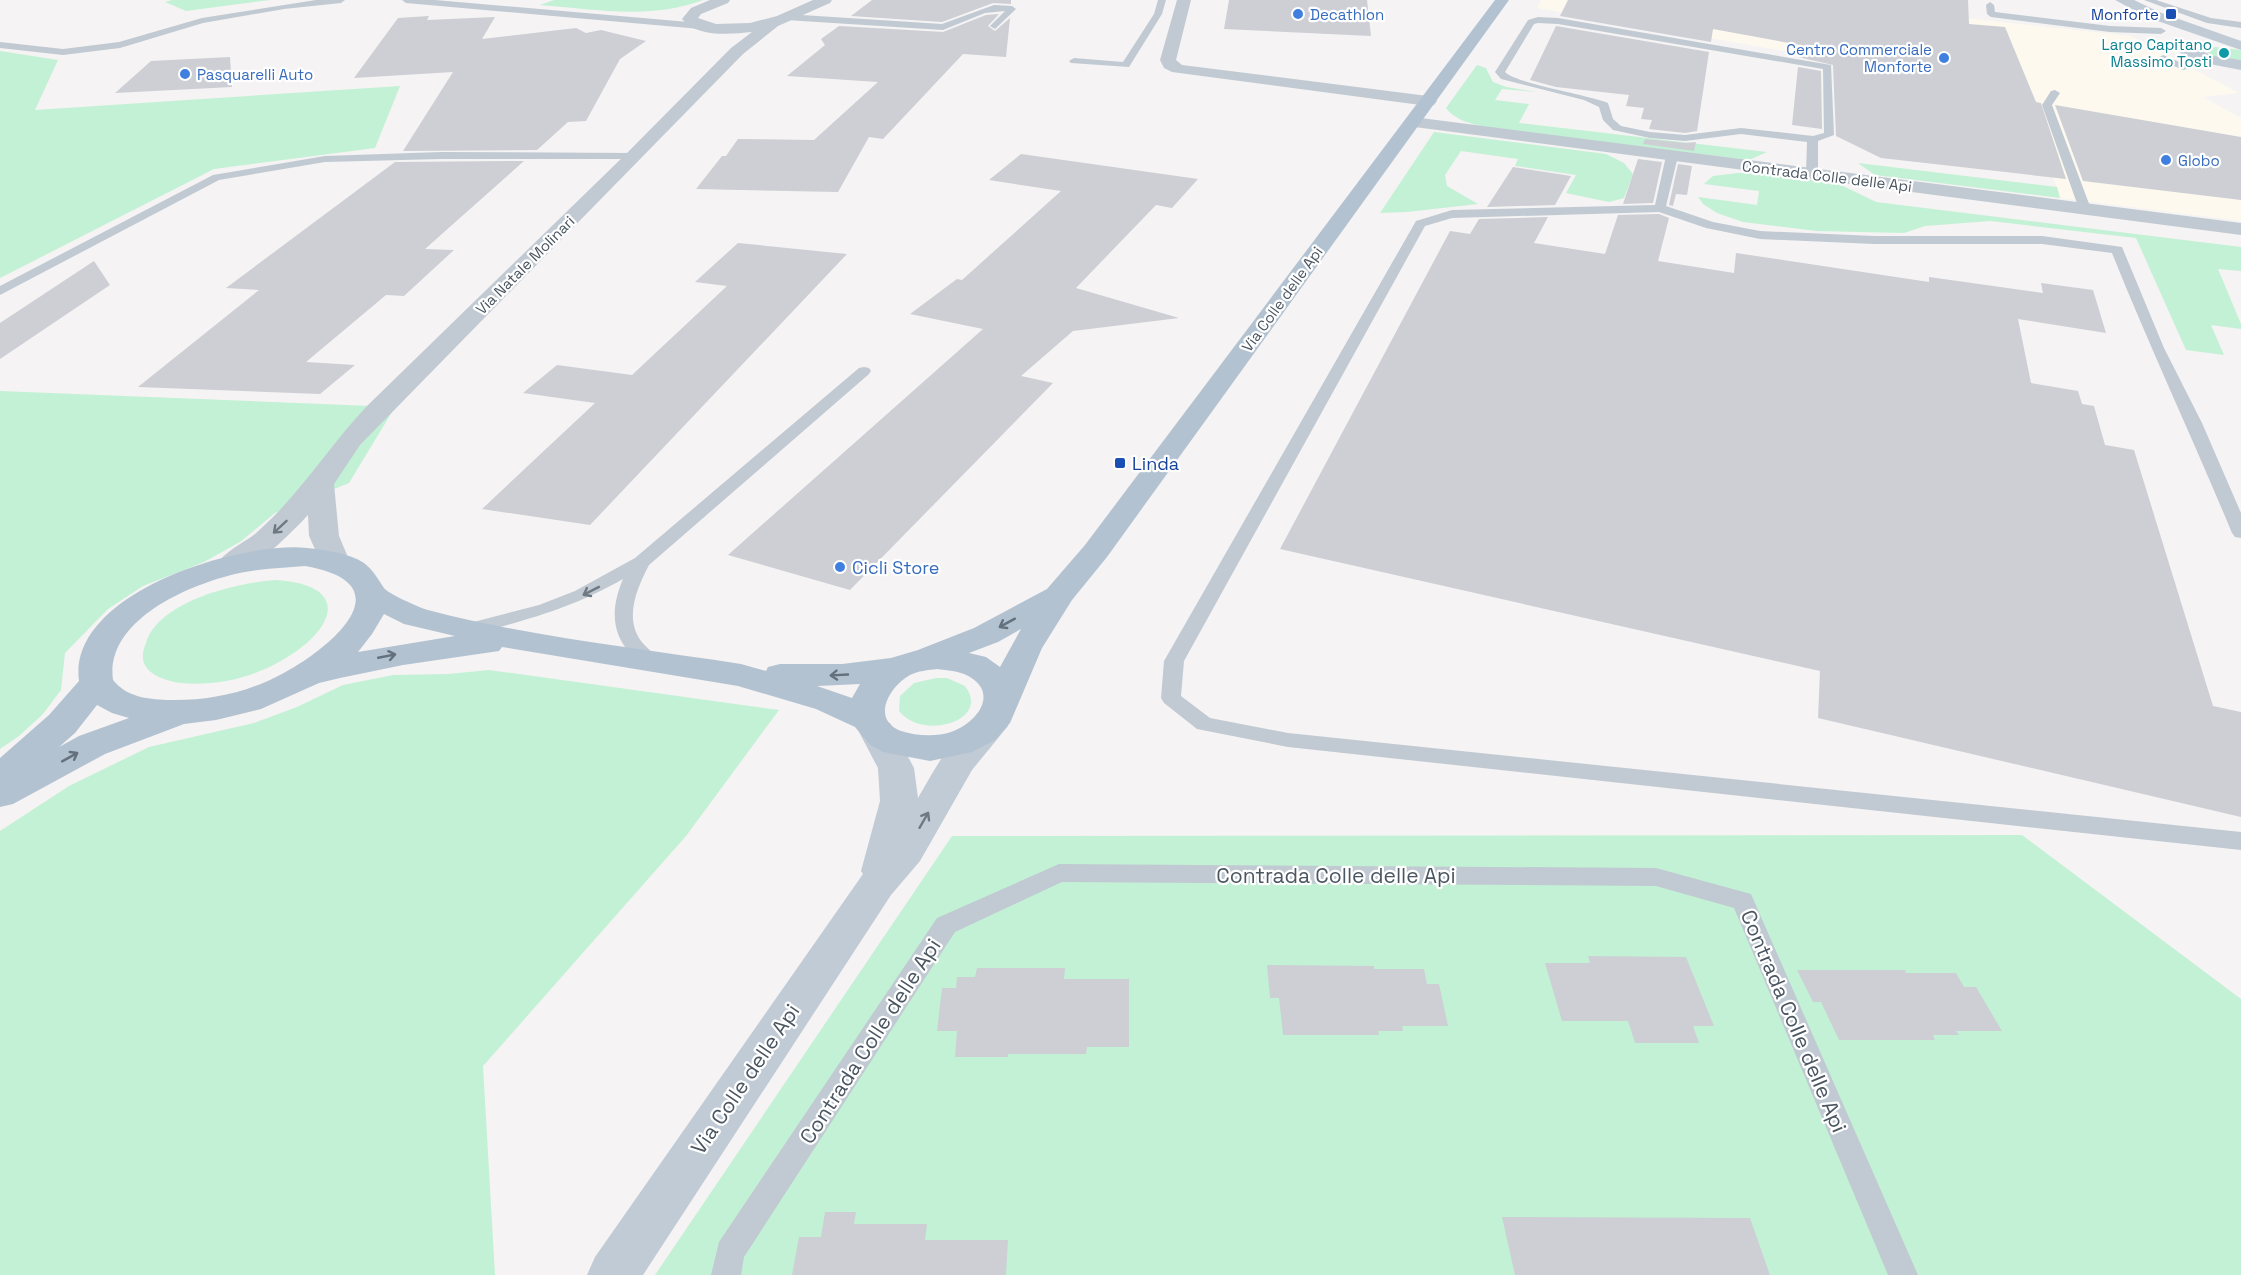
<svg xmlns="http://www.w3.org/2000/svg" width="2241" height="1275" font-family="'Space Grotesk',sans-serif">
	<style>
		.commercial { fill: #fdf9ef }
		.green { fill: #c3f1d5 }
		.building { fill: #cdcfd5 }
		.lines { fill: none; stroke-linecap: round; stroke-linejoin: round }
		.lane { fill: #c1cad2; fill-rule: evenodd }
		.street { fill: #c1cad2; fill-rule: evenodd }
		.secondary { fill: #c1cbd6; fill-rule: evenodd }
		.primary { fill: #b3c2d1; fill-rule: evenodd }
		.oneway { stroke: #6e7983 }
		.oneway2 { stroke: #64717d }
		.oneway3 { stroke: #6e7984 }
		.shop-dot { fill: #3f7fe0; stroke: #fff; stroke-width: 2 }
		.transit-dot { fill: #1a4fb4; stroke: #fff; stroke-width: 2 }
		.culture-dot { fill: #0f9aa8; stroke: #fff; stroke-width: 2 }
		.labels { text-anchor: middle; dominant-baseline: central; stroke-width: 4.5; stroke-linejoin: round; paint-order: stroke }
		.far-shop-label { font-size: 15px; fill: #366cbe; stroke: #fff; text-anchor: start }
		.far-transit-label { font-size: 15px; fill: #164399; stroke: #fff; text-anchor: end }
		.far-culture-label { font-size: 15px; fill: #0d838f; stroke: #fff; text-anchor: end }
		.far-street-label { font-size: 15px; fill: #4a5661; stroke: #fff }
		.transit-label { font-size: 18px; fill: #164399; stroke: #fff; text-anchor: start }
		.shop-label { font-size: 18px; fill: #366cbe; stroke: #fff; text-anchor: start }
		.near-street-label { font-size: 21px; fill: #4a5661; stroke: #fff }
	</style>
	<rect width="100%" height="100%" fill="#f5f3f3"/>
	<path class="commercial" d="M1541 0H1815L1817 2 2131 36 2239 93 2203 97 2241 118V221L2060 198 2026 93 1537 8Z"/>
	<path class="green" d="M172 0H270L186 11 165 2Z
		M554 0H703C651 20 593 9 540 5Z
		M2215 47 2241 50V60L2215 57 2203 50Z
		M0 51 58 60 35 110 400 86 375 148 214 169 0 278Z
		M1477 65 1486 68 1493 82 1506 87 1536 92 1502 89 1495 100 1529 104 1519 123 1767 152 1749 160 1490 128C1474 124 1457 122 1446 108Z
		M1434 132 1606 154 1624 163 1633 174 1624 198 1609 202 1566 193 1576 175 1515 166 1518 159 1461 151 1445 175 1447 186 1478 204 1407 212 1380 213Z
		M1858 163 2057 187 2060 198 1875 175Z
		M1738 173 1766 174 1837 183 1876 202 2241 247V271L2218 269 2241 324V329L2211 325 2224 355 2186 350 2136 238 1990 221 1925 226 1904 233 1817 231 1743 222 1717 213 1703 204 1698 197 1757 205 1759 191 1704 184 1713 176Z
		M0 391 395 407 349 483 275 513 240 542 204 562 143 586 108 609 65 653 61 690 43 714 19 736 0 749Z
		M275 580C358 585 331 635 277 663 248 679 213 686 180 683 169 681 151 677 145 665 141 658 143 650 146 643 159 601 236 583 275 580Z
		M489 670 779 710 686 836 483 1066 495 1275H0V831L69 786 149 747 254 723 297 707 343 685 393 675 448 674Z
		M936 678H947L965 686C992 721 922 741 899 711L900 696 914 683Z
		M2022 835 2241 999V1275H655L952 836Z"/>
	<path class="building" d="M872 0H1011V4L993 3 942 22 851 16Z
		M1229 0H1367L1371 36 1224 29Z
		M1568 0H1968L1969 24 2005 27 2036 102 2041 103 2066 179 1881 158 1836 136 1833 65 1798 57 1800 45 1713 29 1711 42 1560 16Z
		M999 14 988 26 995 31 1010 18 1006 57 963 54 883 139 869 137 838 192 696 189 722 156H726L738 139 814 140 878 82 787 76 825 45 821 39 839 26 943 32 986 15Z
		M429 16 427 20 495 17 482 39 576 28 586 33 601 30 646 41 620 59 586 121 568 122 537 150 403 151 453 72 354 78 398 18Z
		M1556 26 1709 52 1697 131 1685 133 1649 129 1652 120 1641 119 1644 108 1626 106 1629 95 1556 87 1530 80Z
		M230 57 232 87 115 93 151 61Z
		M1798 67 1821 71 1822 129 1792 125Z
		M2055 105 2241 137V200L2083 181Z
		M1645 139 1685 143 1696 142 1694 151 1643 144Z
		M1021 154 1198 179 1172 208 1156 205 1076 288 1179 318 1073 331 1021 376 1053 383 850 590 728 555 983 329 910 314 957 279 962 280 1061 191 989 180Z
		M1638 159 1662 162 1653 203 1623 204Z
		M524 161 425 249 454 250 404 296 386 295 306 362 355 365 320 394 138 387 259 290 226 288 395 162Z
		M1678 164 1692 166 1687 195 1676 194 1673 206 1669 205Z
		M1513 167 1571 176 1555 205 1487 207Z
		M1659 214 1669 218 1658 261 1734 273 1736 253 1929 282V277L2043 293 2041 283 2093 290 2106 333 2018 319 2031 383 2078 391 2082 404 2094 406 2105 445 2134 450 2213 706 2241 712V817L1818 718 1820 671 1280 549 1450 231 1470 234 1479 219 1548 217 1534 243 1605 254 1618 215Z
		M738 243 847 254 590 525 482 509 595 403 523 393 557 365 632 375 727 286 695 282Z
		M94 261 110 285 0 359V323Z
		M1588 956 1686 957 1714 1026H1693L1699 1043H1635L1628 1021H1562L1545 963H1590Z
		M1267 965 1374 966V969H1424L1427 984H1439L1448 1026H1402L1403 1031H1378L1379 1035H1283L1279 998H1270Z
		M977 968H1065L1064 979H1129V1047H1087L1086 1054H1008V1057H955L957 1031H937L942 988H956L957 977H975Z
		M1797 970H1905L1906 973H1956L1964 987H1976L2002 1031H1956L1959 1035H1933L1935 1040H1839L1821 1002H1813Z
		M825 1212H856L854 1224H927L925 1240H1008L1006 1275H792L799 1237H821Z
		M1502 1217 1750 1218 1770 1275H1515Z"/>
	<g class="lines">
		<path class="lane" d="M316 0H345L341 3 284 9 203 23 120 48 63 55 0 48V42L63 49 119 42 202 18Z
			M402 0H435L700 23 705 26 700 29 406 3Z
			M1158 0H1166L1162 14 1129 67 1071 63 1069 61 1074 58 1123 62 1154 14Z
			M2144 0H2156L2211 18 2241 22V28L2207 23Z
			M1990 2 1994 5 1995 12 2110 26 2161 28 2166 31 2161 34 2110 32 1991 17 1987 14 1986 5Z
			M994 5 1012 6 1016 9 995 29 990 26 1005 11 985 13 943 30 786 20 782 17 786 14 942 24Z
			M1538 17 1558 18 1831 65 1834 135 1818 141V173L1812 176 1806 173 1807 142 1741 134 1685 141 1650 138 1613 130 1603 120 1599 107 1584 100 1501 79 1495 72 1528 20ZM1538 23 1558 24 1823 69 1824 133 1813 136 1741 128 1685 135 1650 132 1621 126 1613 119 1608 103C1586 94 1517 84 1505 72L1534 24Z
			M2163 55 2189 66 2191 68 2183 70 2160 60 2158 58Z
			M2055 90 2060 93 2052 105 2091 209 2089 212H2081L2079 209 2042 105 2051 91Z
			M441 152 635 153 641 156 635 159H441L325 162 219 180 0 295V286L213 175 325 156Z
			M1672 153 1678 156 1666 206 1713 222 1760 231 1874 236H2042L2122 247 2164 348 2202 423 2241 513V538L2235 537 2232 533C2193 439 2150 348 2112 253L2042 244H1874L1760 239 1706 228 1659 212 1452 218 1425 226 1184 661 1181 696 1210 718 1288 733 2241 832V850L1288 747 1197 729 1164 703 1161 698 1164 661 1416 221 1452 210 1655 205 1666 156Z
			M864 367 869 368 871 371 869 374 649 565C637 588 624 618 641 641 647 649 656 654 661 662L658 667C647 670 642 665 634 657 610 635 611 607 623 579 570 609 527 620 469 635L462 633 459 629 462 625 539 605 575 591 635 558 859 368Z
			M1059 864 1656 868 1751 894 1918 1275H1888L1734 908 1656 886 1062 882 955 932 744 1257 741 1275H711L719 1242 937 918Z"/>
		<path class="street" d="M710 0H730L728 3 701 14 698 18 716 24 750 23 777 16 813 0H832L830 3 778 26 743 54 360 445 334 484 339 536 350 562 346 569 335 571 324 569 309 536 308 515C293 531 255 570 234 574 229 574 225 573 220 572L216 565C225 551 242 544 255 534 263 527 271 519 278 512 310 478 335 440 367 406L628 152 731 48 752 32C731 34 697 38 682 19L691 8Z
			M1177 0H1191L1176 60 1182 65 1428 96 1434 97 1437 101 1434 105 1428 106 1172 72 1164 68 1160 60Z
			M1413 117 2241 223V235L1407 126 1404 122 1407 118Z"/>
		<path class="secondary" d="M2115 0H2134L2159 12 2241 41V50L2149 18Z
			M2186 41 2192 43 2194 48 2214 56 2241 60V70L2204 63 2181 54 2178 46Z
			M990 714 1003 717 1008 726 972 770 920 861 891 895 643 1275H587L595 1257 863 874 861 871 880 801 878 768 859 732 864 723 877 720 890 723 914 768 918 798C934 771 958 723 990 714Z"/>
		<path class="primary" d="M1495 0H1509L1107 557 1072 600 1042 648 1010 723 995 740 972 752 930 761 883 752 870 745 855 727 816 709 738 686 502 647 499 651 403 665 340 678 319 683 261 709 216 720 184 724 105 754 13 804 0 807V758L49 715 79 681C67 593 240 541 307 548 325 550 349 553 364 563 373 570 378 579 384 588 387 593 420 608 428 610 530 637 637 648 741 664L766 671 768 667 780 664H842L891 658 918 650 974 628 1047 589 1085 545ZM305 566C415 585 319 658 270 680 237 695 203 701 167 700 146 699 127 697 113 680 105 622 184 587 231 575 255 569 280 568 305 566ZM384 614 404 624 455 636 358 652 372 634ZM1021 629 1000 667 986 657 969 653 998 642ZM937 669C945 670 956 671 964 674 1001 690 979 722 951 732 937 737 916 736 901 731 870 719 890 686 910 675 918 671 928 670 937 669ZM860 684 852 698 817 686ZM97 705 112 713 129 718 79 736 59 747 75 733Z"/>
	</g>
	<defs><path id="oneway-shaft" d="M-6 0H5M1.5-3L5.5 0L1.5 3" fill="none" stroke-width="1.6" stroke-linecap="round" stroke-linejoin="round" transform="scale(1.5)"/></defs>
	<g class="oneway">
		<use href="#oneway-shaft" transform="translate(280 527) rotate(137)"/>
		<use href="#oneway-shaft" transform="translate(591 591) rotate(153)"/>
	</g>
	<g class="oneway2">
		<use href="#oneway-shaft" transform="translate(1007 623) rotate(151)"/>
		<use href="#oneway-shaft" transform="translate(387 656) rotate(-11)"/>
		<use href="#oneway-shaft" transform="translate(839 675) rotate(177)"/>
		<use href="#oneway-shaft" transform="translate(70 757) rotate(-29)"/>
	</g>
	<use class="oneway3" href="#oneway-shaft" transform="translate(924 820) rotate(-60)"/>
	<g class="shop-dot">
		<circle cx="1298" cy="14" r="6"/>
		<circle cx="1944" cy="58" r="6"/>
		<circle cx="185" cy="74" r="6"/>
		<circle cx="2166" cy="160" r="6"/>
		<circle cx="840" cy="567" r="6"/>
	</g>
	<g class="transit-dot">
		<rect x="2165" y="8" width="12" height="12" rx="3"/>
		<rect x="1114" y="457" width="12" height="12" rx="3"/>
	</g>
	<circle class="culture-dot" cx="2224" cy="53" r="6"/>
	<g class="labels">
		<g class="far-shop-label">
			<text x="1310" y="14">Decathlon</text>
			<text x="1932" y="49" text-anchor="end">Centro Commerciale<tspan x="1932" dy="17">Monforte</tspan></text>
			<text x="197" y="74">Pasquarelli Auto</text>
			<text x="2178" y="160">Globo</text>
		</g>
		<g class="far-transit-label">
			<text x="2159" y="14">Monforte</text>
		</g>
		<g class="far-culture-label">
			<text x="2212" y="44">Largo Capitano<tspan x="2212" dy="17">Massimo Tosti</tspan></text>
		</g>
		<g class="far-street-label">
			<text transform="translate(1827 176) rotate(7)">Contrada Colle delle Api</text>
			<text transform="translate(525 265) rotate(-45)">Via Natale Molinari</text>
			<text transform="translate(1282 299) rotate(-54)">Via Colle delle Api</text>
		</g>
		<g class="transit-label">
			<text x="1132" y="463">Linda</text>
		</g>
		<g class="shop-label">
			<text x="852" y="567">Cicli Store</text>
		</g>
		<g class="near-street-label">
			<text x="1336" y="875">Contrada Colle delle Api</text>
			<text transform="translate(1794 1021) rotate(67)">Contrada Colle delle Api</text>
			<text transform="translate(870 1041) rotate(-57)">Contrada Colle delle Api</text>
			<text transform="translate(745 1079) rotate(-56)">Via Colle delle Api</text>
		</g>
	</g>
</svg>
